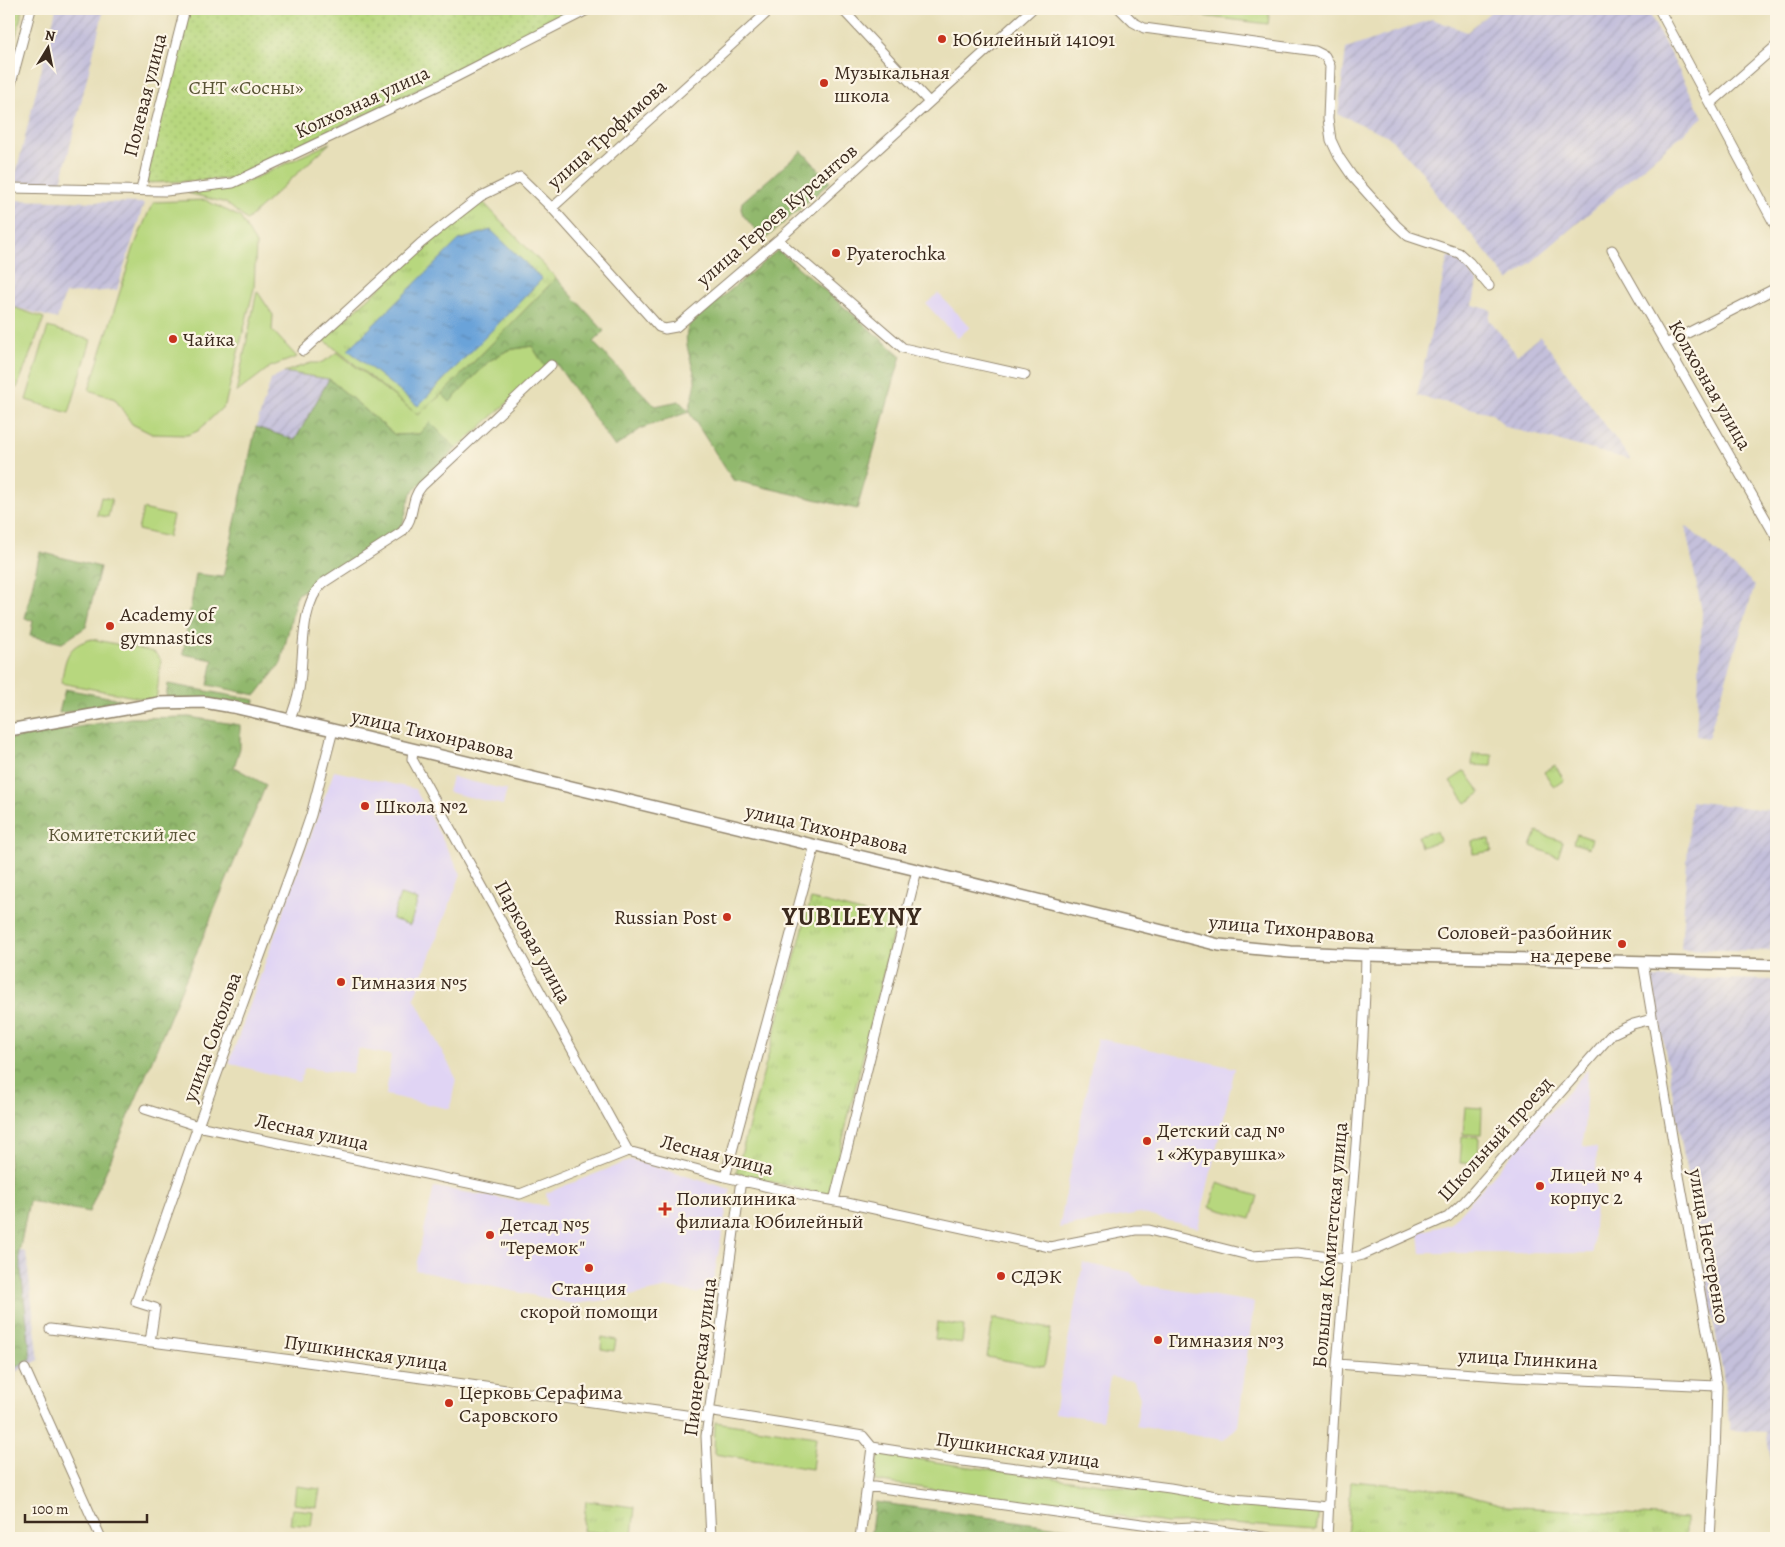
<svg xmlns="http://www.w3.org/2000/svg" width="1785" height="1547" font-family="Alegreya,serif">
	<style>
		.built { fill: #e0d4f4 }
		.industrial { fill: url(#industrial-furrows) }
		.grass { fill: #b7d77e; stroke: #79804e }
		.forest { fill: url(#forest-crowns); stroke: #667146 }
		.cemetery { fill: url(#cemetery-stones); stroke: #79804e }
		.park { fill: url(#park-tufts); stroke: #79804e }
		.garden { fill: url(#garden-dots); stroke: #79804e }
		.water { fill: url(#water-ripples); stroke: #53667c }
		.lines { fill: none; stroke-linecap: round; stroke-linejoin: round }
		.minor-casing { stroke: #91846c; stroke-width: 11 }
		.major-casing { stroke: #91846c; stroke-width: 14 }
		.minor { stroke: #fff; stroke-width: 9 }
		.major { stroke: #fff; stroke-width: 11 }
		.poi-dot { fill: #c8321e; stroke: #fcf5e5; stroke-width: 2 }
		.labels { text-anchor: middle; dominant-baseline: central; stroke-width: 4.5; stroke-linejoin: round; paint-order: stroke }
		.poi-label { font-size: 20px; fill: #3b2a1e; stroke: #fcf5e5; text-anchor: start }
		.park-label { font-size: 20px; fill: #5a5536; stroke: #fcf5e5 }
		.street-label { font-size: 20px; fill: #3b2a1e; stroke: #fcf5e5 }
		.district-label { font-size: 25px; font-weight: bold; letter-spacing: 1px; fill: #3b2a1e; stroke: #fcf5e5 }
	</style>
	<defs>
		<pattern id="industrial-furrows" width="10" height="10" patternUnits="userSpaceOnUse" patternTransform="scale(1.25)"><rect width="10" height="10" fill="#c4c0db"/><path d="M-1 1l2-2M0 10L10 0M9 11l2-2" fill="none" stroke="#a9a5bc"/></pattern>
		<pattern id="forest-crowns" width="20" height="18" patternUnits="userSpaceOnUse" patternTransform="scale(1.25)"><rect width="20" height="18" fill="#91b86d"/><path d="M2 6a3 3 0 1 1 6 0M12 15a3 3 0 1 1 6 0" fill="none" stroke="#789659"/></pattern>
		<pattern id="cemetery-stones" width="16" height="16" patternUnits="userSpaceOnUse" patternTransform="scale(1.25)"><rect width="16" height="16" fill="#b7d77e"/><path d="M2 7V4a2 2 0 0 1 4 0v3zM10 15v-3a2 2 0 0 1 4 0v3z" fill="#9eb96c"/></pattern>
		<pattern id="park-tufts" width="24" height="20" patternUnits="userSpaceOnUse" patternTransform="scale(1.25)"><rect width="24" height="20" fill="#b7d77e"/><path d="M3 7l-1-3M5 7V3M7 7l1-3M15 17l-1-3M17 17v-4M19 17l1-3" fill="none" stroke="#9eb96c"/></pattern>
		<pattern id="garden-dots" width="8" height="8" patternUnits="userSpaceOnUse" patternTransform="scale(1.25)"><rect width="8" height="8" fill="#b7d77e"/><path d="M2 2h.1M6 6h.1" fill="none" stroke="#9eb96c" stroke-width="1.8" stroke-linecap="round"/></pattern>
		<pattern id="water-ripples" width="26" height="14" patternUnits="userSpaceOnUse" patternTransform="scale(1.25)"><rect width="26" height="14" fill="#6ba3d9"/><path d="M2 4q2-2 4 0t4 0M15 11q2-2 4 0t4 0" fill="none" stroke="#5985af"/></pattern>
	</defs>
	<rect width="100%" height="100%" fill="#fcf5e5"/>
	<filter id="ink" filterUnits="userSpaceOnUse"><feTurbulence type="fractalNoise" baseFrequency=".02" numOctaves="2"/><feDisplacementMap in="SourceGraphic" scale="10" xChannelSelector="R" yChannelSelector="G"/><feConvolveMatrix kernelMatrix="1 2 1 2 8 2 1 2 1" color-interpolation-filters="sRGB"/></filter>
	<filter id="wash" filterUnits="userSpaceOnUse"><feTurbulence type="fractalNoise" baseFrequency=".0096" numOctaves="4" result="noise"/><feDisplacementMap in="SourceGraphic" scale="20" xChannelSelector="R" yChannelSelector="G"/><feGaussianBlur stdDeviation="1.12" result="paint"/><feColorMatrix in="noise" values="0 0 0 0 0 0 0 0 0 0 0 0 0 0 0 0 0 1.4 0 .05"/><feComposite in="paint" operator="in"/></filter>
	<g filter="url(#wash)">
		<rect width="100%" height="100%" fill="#e7dfb9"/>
		<path class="built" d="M938 293 970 327 958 338 926 304Z
			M334 771 415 789 461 874 414 998 456 1078 450 1109 386 1095 391 1055 358 1049 352 1074 305 1068 299 1082 229 1063Z
			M452 777 507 790 503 805 448 792Z
			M1097 1038 1235 1068 1198 1228 1139 1213 1059 1228Z
			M1588 1069 1583 1146 1597 1148 1593 1253H1421L1419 1232 1450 1224Z
			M631 1160 730 1189 713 1283 707 1290 696 1293 668 1288 615 1299 573 1304 415 1270 434 1187 548 1206 546 1193Z
			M1083 1263 1130 1272 1143 1285 1254 1302 1238 1426 1224 1440 1136 1426 1140 1398 1134 1381 1110 1377 1102 1420 1054 1413Z"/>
		<path class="industrial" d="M56 9H104L61 183 14 182Z
			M1494 9H1647L1703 117 1509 281 1466 228 1440 201 1424 174 1388 136 1338 114 1346 49 1432 19 1467 32Z
			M9 200 144 203 117 290 65 294 57 319 14 307 9 316Z
			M1448 256 1461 261 1477 281 1473 305 1491 310 1489 319 1517 355 1540 336 1631 460 1506 427 1491 413 1417 396Z
			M284 372 329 379 295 440 256 427 271 380Z
			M1685 525 1755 585 1708 738 1696 736 1702 612Z
			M1691 801 1776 811V894L1770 951 1681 949Z
			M1652 978 1776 980V1488L1766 1432 1730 1430 1723 1375Z
			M15 1250 26 1252 39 1360 9 1375V1254Z"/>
		<path class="grass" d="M1170 9H1270L1268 24 1169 12Z
			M330 143 247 220 226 203 188 193 236 187Z
			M205 200 240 217 256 244 254 288 225 405 198 431 187 435 152 434 132 424 115 399 89 390 134 247 149 211 154 202Z
			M257 291 273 315 272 330 297 357 270 367 236 393Z
			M10 306 44 318 17 388 9 385V310Z
			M48 327 91 340 69 413 26 400Z
			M532 346 546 368 456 449 419 434 395 435 329 379 284 372 311 363H320L328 359 337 352 418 415 442 394 450 401 489 361 508 350Z
			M101 497 112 499 108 517 97 515Z
			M143 509 173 516 168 537 138 530Z
			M92 639 154 652 161 660 156 701 61 683C66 659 65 646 92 639Z
			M1465 771 1481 793 1466 803 1450 781Z
			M1537 832 1563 842 1558 857 1531 846Z
			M400 895 418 900 410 925 392 919Z
			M1465 1107 1482 1108 1481 1135 1463 1134Z
			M1462 1136 1479 1137 1478 1164 1460 1163Z
			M1217 1183 1258 1196 1251 1219 1210 1207Z
			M993 1318 1051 1329 1044 1367 987 1357Z
			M937 1322 964 1326 962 1343 935 1339Z
			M715 1422 816 1437 812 1469 714 1454Z
			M879 1453 955 1465 1168 1493 1235 1505 1319 1512 1316 1530 1203 1522 1167 1523 875 1481Z"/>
		<path class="forest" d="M802 151 830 182 764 240 743 215 741 209 742 202Z
			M778 250 901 356 857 509 733 480 689 412 642 428 615 447 555 362 550 364 546 368 532 346 508 350 489 361 450 402 442 394 556 278 604 331 593 342 655 406 679 401 689 411C691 401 696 390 695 380 694 362 680 341 690 324Z
			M329 379 395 435 419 434 430 422 456 449 411 493 402 527 309 588 297 594 281 663 256 695 208 685 213 660 183 654 196 574 223 577 256 427 295 440Z
			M40 552 100 567 86 627 62 643 30 636 33 621 25 618Z
			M168 684 255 700 253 707 166 699Z
			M65 689 119 699 124 704 59 713Z
			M189 717 240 725V748L234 767 266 785 89 1212 29 1201 19 1253 31 1359 9 1371V739L130 718Z
			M875 1502 1140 1538H870Z"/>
		<path class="cemetery" d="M9 9H23L9 60Z"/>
		<path class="park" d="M480 199 556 278 442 394 418 415 323 339Z
			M1473 754 1493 755 1492 766 1472 765Z
			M1555 765 1564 780 1554 787 1544 772Z
			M1437 831 1440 841 1421 847 1418 836Z
			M1577 834 1592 839 1589 848 1573 843Z
			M1490 839 1492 851 1473 854 1472 841Z
			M811 899 896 921 829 1196 736 1173Z
			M602 1337 616 1340 614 1351 601 1349Z
			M1351 1481 1444 1489 1507 1506 1686 1518V1538H1347Z
			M296 1486 320 1489 317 1507 294 1504Z
			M586 1501 635 1507 632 1536 583 1531Z
			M292 1509 313 1511 311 1526 290 1524Z"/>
		<path class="garden" d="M187 9H582L444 77 229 179 145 183Z"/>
		<path class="water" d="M491 230 542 279 418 406 348 350 459 240Z"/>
	</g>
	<g filter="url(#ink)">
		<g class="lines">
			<g class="minor-casing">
				<path id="minor" d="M842 9 929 102
					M1120 9 1133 22 1144 28 1315 51 1325 56 1330 66 1328 119 1331 140 1339 157 1352 176 1396 225 1408 236 1459 253 1469 262 1489 286
					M1659 9 1776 227
					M9 91 31 9
					M1710 104 1776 46
					M9 188 166 191 233 183 444 83 589 9
					M141 190 156 123 185 9
					M552 208 659 327 665 329 676 327 778 240 1032 9
					M778 240 903 348 1025 375
					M1612 250 1776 537
					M1666 344 1776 288
					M303 351 421 243 445 224 481 196 520 177 552 208 771 9
					M290 720C294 708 299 695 300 683 304 654 300 604 323 583L402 532C416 517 409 501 422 486L551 365
					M413 749 412 759 628 1151
					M1643 962 1674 1148 1717 1386 1715 1456 1710 1538
					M145 1109 198 1126 520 1194 628 1151 725 1177 813 1197 847 1203 1050 1247 1135 1230H1149L1252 1256 1297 1253 1346 1259 1363 1255 1448 1217 1465 1201 1612 1034 1633 1024 1652 1019
					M725 1177 815 845
					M834 1201 917 870
					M50 1329 292 1360 707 1418
					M150 1342 155 1308 136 1302 198 1126 300 847 311 815 333 730
					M1337 1364 1514 1377 1717 1386
					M25 1369 101 1538
					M708 1411 863 1436 872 1447 955 1460 1170 1488 1233 1499 1329 1507
					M867 1486 1171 1528 1193 1527 1270 1538
					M1171 1528 1179 1538
					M711 1538 706 1436 741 1180
					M860 1538 872 1447
					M1327 1538C1330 1480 1333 1422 1337 1364 1349 1228 1363 1092 1366 955"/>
			</g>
			<g class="major-casing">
				<path id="major" d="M9 730 159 703 204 702 233 707 333 730 917 870 1219 945 1291 952 1366 955 1776 965"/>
			</g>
			<use href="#minor" class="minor"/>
			<use href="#major" class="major"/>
		</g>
	</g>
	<g class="poi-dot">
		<circle cx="942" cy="39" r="5"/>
		<circle cx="824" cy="83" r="5"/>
		<circle cx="836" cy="253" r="5"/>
		<circle cx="173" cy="339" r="5"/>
		<circle cx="110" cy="626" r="5"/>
		<circle cx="365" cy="806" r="5"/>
		<circle cx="727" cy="917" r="5"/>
		<circle cx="1622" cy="944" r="5"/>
		<circle cx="341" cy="982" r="5"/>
		<circle cx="1147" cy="1141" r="5"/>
		<circle cx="1540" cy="1186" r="5"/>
		<path d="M662.5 1201.5h5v5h5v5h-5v5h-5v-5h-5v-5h5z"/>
		<circle cx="490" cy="1235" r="5"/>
		<circle cx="589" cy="1268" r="5"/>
		<circle cx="1001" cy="1276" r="5"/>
		<circle cx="1158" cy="1340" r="5"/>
		<circle cx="449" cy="1403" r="5"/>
	</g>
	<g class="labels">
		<g class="poi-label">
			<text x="952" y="39">Юбилейный 141091</text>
			<text x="834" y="72">Музыкальная<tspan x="834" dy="23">школа</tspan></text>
			<text x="846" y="253">Pyaterochka</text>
			<text x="183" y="339">Чайка</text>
			<text x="120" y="614">Academy of<tspan x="120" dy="23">gymnastics</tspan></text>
			<text x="375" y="806">Школа №2</text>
			<text x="717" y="917" text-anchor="end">Russian Post</text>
			<text x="1612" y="932" text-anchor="end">Соловей-разбойник<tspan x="1612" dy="23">на дереве</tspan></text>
			<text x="351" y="982">Гимназия №5</text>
			<text x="1157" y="1130">Детский сад №<tspan x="1157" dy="23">1 «Журавушка»</tspan></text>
			<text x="1550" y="1174">Лицей № 4<tspan x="1550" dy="23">корпус 2</tspan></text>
			<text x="676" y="1198">Поликлиника<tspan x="676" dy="23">филиала Юбилейный</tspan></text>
			<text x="500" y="1224">Детсад №5<tspan x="500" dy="23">"Теремок"</tspan></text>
			<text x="1011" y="1276">СДЭК</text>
			<text x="589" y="1288" text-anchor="middle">Станция<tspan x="589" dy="23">скорой помощи</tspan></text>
			<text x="1168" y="1340">Гимназия №3</text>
			<text x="459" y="1392">Церковь Серафима<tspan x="459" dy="23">Саровского</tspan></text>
		</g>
		<g class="park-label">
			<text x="246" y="87">СНТ «Сосны»</text>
			<text x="122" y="834">Комитетский лес</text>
		</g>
		<g class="street-label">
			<text transform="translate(145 95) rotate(-76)">Полевая улица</text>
			<text transform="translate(362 102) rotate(-25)">Колхозная улица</text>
			<text transform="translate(607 134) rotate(-42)">улица Трофимова</text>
			<text transform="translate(777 215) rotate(-41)">улица Героев Курсантов</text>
			<text transform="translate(1710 385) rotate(60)">Колхозная улица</text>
			<text transform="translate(433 734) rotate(13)">улица Тихонравова</text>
			<text transform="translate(827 829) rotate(13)">улица Тихонравова</text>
			<text transform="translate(1292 929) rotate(5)">улица Тихонравова</text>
			<text transform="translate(533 942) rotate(61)">Парковая улица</text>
			<text transform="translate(212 1037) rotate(-70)">улица Соколова</text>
			<text transform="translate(312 1132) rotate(12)">Лесная улица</text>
			<text transform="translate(1495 1139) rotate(-48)">Школьный проезд</text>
			<text transform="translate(717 1155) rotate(14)">Лесная улица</text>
			<text transform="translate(1330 1245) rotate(-85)">Большая Комитетская улица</text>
			<text transform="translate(1709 1246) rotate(80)">улица Нестеренко</text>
			<text transform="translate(366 1353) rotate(8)">Пушкинская улица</text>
			<text transform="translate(700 1357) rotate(-83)">Пионерская улица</text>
			<text transform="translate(1528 1359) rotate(3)">улица Глинкина</text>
			<text transform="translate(1018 1450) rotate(8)">Пушкинская улица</text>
		</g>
		<g class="district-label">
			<text x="852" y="917">YUBILEYNY</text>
		</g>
	</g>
	<rect width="1785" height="1547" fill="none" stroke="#fcf5e5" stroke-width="30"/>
	<g transform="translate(48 48) rotate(10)" stroke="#fcf5e5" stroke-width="4" paint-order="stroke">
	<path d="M0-4L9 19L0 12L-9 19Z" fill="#3b2a1e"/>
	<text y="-8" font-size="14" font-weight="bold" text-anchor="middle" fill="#3b2a1e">N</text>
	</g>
	<path d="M25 1514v8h122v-8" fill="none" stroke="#3b2a1e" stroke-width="2.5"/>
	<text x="32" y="1514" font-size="15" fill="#3b2a1e" stroke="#fcf5e5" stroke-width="4" paint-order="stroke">100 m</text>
</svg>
